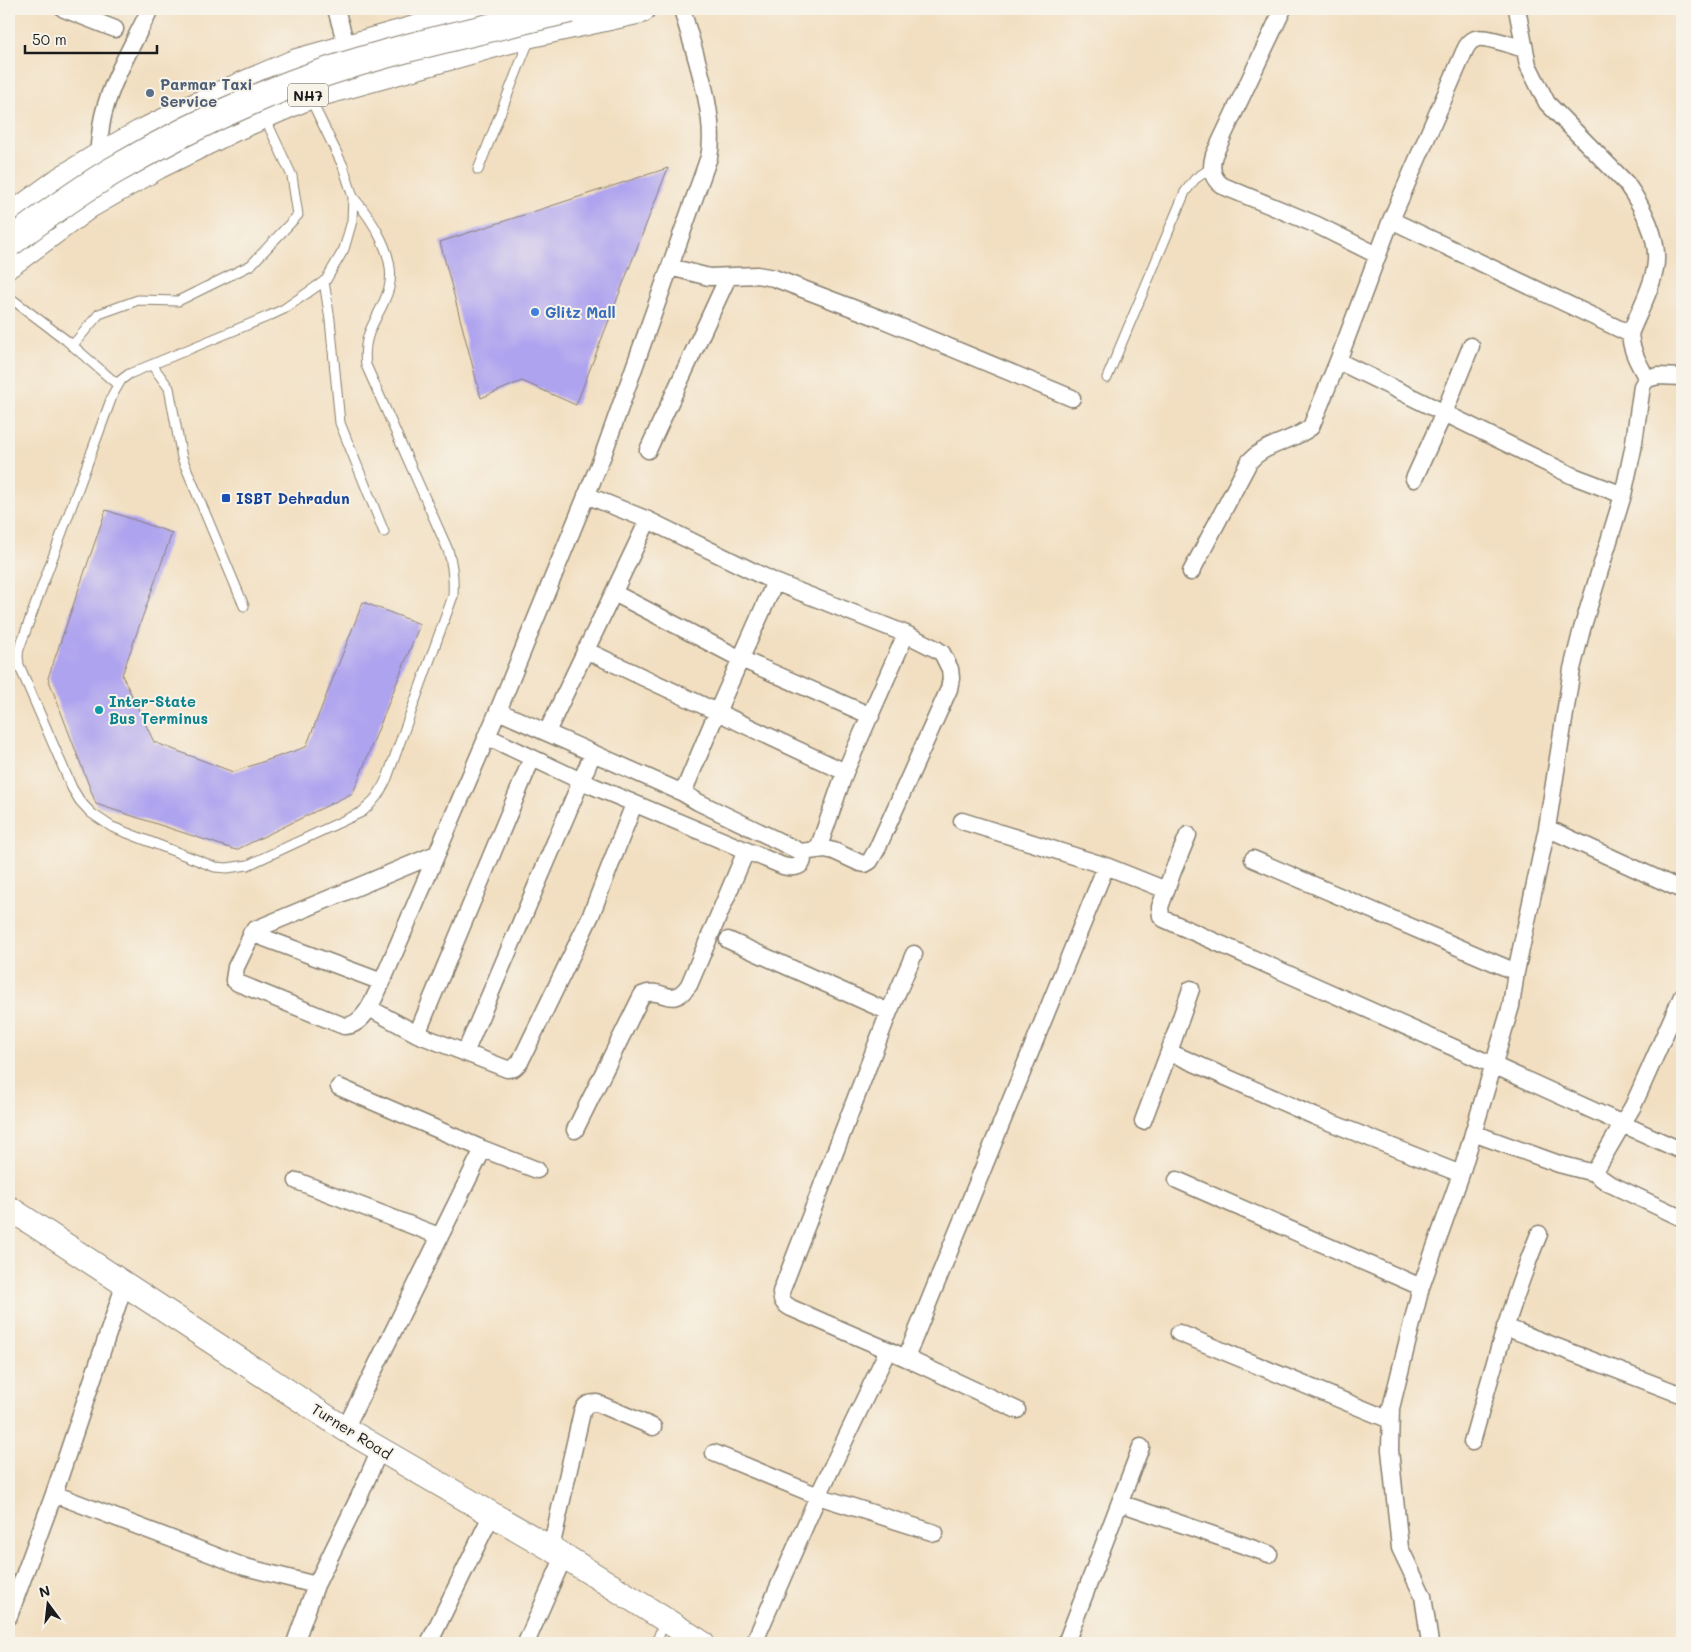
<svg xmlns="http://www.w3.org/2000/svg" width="1691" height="1652" font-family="Mali,sans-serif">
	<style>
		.building { fill: #aea3ef }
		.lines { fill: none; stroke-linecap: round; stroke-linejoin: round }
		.lane-casing { stroke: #877e6e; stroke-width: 11 }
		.street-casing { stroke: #877e6e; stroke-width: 19 }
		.secondary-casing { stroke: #877e6e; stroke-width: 26 }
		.highway-casing { stroke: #877e6e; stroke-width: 30 }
		.lane { stroke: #fff; stroke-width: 9 }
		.street { stroke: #fff; stroke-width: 16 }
		.secondary { stroke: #fff; stroke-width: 24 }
		.highway { stroke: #fff; stroke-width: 28 }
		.highway-bridge-casing { stroke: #877e6e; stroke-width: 30; stroke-linecap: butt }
		.highway-bridge { stroke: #fff; stroke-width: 28 }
		.service-dot { fill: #5c6f8a; stroke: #f7f3e8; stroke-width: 2 }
		.shop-dot { fill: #3f7fe0; stroke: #f7f3e8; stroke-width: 2 }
		.transit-dot { fill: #1a4fb4; stroke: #f7f3e8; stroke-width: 2 }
		.culture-dot { fill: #0f9aa8; stroke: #f7f3e8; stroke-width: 2 }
		.labels { text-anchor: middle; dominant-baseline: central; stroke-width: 4; stroke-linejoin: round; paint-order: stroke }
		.shield { fill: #f7f3e8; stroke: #5e5c59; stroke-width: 1 }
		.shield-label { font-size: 14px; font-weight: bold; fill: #1c1c1c }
		.service-label { font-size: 15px; font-weight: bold; fill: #4e5e75; stroke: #f7f3e8; text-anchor: start }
		.shop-label { font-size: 15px; font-weight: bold; fill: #366cbe; stroke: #f7f3e8; text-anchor: start }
		.transit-label { font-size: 15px; font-weight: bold; fill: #164399; stroke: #f7f3e8; text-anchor: start }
		.culture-label { font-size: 15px; font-weight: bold; fill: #0d838f; stroke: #f7f3e8; text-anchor: start }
		.street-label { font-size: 15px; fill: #1c1c1c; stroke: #f7f3e8 }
	</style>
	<rect width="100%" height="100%" fill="#f7f3e8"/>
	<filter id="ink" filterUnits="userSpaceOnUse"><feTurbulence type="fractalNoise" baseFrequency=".02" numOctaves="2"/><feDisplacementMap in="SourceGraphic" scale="10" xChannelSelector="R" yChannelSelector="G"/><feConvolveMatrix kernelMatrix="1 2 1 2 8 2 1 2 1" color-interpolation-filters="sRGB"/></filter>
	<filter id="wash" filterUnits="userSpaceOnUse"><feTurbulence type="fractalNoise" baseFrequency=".0096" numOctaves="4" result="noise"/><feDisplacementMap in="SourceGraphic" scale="20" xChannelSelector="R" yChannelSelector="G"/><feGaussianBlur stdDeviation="1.12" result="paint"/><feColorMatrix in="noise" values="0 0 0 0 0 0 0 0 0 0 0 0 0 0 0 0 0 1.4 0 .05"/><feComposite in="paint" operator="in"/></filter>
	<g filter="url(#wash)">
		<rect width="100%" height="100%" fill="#f2dfc1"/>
		<g id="blocks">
			<path class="building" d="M668 168 576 405 522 381 481 398 440 242Z
				M106 510 172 533 122 675 154 742 233 772 306 747 363 602 420 624 353 793 236 850 96 804 48 678Z"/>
		</g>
	</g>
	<g filter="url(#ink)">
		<use href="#blocks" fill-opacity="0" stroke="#877e6e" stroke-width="1"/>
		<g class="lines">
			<g class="lane-casing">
				<path id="lane" d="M310 98 343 166 353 197 352 221 344 249 326 280 284 309 269 316 129 374 121 380 113 394 19 649 18 656 19 665 72 788 80 801 91 813 112 827 215 867 227 868 248 865 362 812C374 802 380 793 387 778L453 596C454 579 453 566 448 550L366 365C361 331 381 317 389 288 397 257 372 219 353 197
					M478 170 530 38
					M324 281 330 320 340 423 384 532
					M9 297 66 340 118 385
					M72 346 99 314 138 300 178 301 251 265 298 215 292 176 265 118
					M152 365 169 388 182 458 244 606
					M1107 378 1185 192 1195 179 1211 168
					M656 1643 665 1620"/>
			</g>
			<g class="street-casing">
				<path id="street" d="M64 9 115 29
					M336 9 347 48
					M1283 9 1214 155C1210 168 1212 179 1223 186L1317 225 1377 255
					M1517 9 1528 65 1547 103 1626 183C1642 206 1661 240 1655 269 1651 291 1638 313 1630 334 1631 351 1639 364 1647 379
					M1524 49C1514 46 1483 35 1475 39 1470 41 1466 47 1464 52L1391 220 1630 334
					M98 158C99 143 100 127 104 112 113 77 135 41 150 9
					M670 267 709 277 757 275 774 278 884 320 1072 398
					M1338 361 1573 476 1623 495
					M648 450 728 277
					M1414 479 1444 413 1471 346
					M1191 572 1249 462C1265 443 1292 442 1311 427L1338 361 1391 220
					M614 593 741 659 871 716
					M585 650 845 772
					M498 711 683 793 698 802 801 852 825 849 834 851 860 863 865 864 870 861 877 849 949 689 951 678 950 669 942 653 936 649 906 634 775 582 648 520 586 495
					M547 732C580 661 615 591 648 520
					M486 736 581 781 783 866C794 869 808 867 801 852
					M683 793 717 712 775 582
					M962 821 1106 866 1166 890
					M1547 828 1682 890
					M1188 835 1173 871 1160 907 1161 916 1164 919 1493 1065 1682 1151
					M818 849 845 772 906 634
					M436 854 254 930 236 967 234 980 238 983 344 1026C365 1026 374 997 382 982L498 711 603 455 709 157C718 117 693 49 682 9
					M1253 859 1516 972
					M251 933 382 982
					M728 940 889 1012
					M369 1008 417 1034 507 1069 514 1068 520 1062 591 915 634 804
					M417 1034 532 758
					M1169 1052 1191 989
					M465 1053 593 753
					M339 1087 483 1149 537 1170
					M1143 1121 1169 1052 1314 1116 1461 1174
					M575 1130 642 995C664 985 670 1011 689 985L746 851
					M1473 1133 1559 1164 1594 1173 1608 1183 1682 1218
					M1594 1173 1633 1106 1682 996
					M1177 1180 1421 1287
					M297 1181 439 1236
					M1505 1327 1682 1395
					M1179 1333 1390 1420
					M888 1350 906 1358 1106 866
					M906 1358 1017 1410
					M345 1429 483 1149
					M1472 1442C1492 1372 1511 1301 1539 1234
					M714 1453 818 1496 935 1533
					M54 1494 245 1567 316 1585
					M1120 1503 1269 1554
					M551 1548 582 1412C585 1404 589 1403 597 1403L653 1427
					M9 1616 54 1494 125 1283
					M295 1643 316 1585 360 1495 380 1449
					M429 1643 492 1514
					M526 1643 564 1556
					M754 1643 818 1496 888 1350 791 1308C784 1304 781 1301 781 1292L889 1012 914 954
					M1066 1643 1141 1447
					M1430 1643 1423 1596 1400 1548 1390 1450 1391 1408 1421 1287 1461 1174 1511 1006 1516 972 1547 828 1572 669 1582 629 1623 495 1633 449 1642 386 1647 379 1658 376 1682 377"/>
			</g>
			<g class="secondary-casing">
				<path id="secondary" d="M9 1208 345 1429 564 1556 702 1643"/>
			</g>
			<g class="highway-casing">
				<path id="highway" d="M9 219 61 181 98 158 141 134 217 97 297 63 490 9
					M9 263 89 204 157 165 232 128 309 95 531 33 641 9"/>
			</g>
			<use href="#lane" class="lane"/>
			<use href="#street" class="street"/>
			<use href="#secondary" class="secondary"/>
			<use href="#highway" class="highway"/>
			<g class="highway-bridge-casing">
				<path id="highway-bridge" d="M9 243C42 218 76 193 111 172 169 138 230 108 292 84 381 51 477 31 570 9"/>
			</g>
			<use href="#highway-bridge" class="highway-bridge"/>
		</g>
	</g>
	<circle class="service-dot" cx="150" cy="93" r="5"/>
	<circle class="shop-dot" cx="535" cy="312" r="5"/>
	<rect class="transit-dot" x="221" y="493" width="10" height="10" rx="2.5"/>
	<circle class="culture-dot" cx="99" cy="710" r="5"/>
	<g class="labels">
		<rect class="shield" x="288" y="83.5" width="40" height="23" rx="4"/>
		<g class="shield-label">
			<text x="308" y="95">NH7</text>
		</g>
		<g class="service-label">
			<text x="160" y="84">Parmar Taxi<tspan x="160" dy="17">Service</tspan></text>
		</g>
		<g class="shop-label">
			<text x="545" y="312">Glitz Mall</text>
		</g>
		<g class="transit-label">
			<text x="236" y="498">ISBT Dehradun</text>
		</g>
		<g class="culture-label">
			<text x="109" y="701">Inter-State<tspan x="109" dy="17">Bus Terminus</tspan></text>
		</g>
		<g class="street-label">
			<text transform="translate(352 1431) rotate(32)">Turner Road</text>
		</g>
	</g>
	<rect width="1691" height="1652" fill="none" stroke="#f7f3e8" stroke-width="30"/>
	<g transform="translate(48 1604) rotate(345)" stroke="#f7f3e8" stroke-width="4" paint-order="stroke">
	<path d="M0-4L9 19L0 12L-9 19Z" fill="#1c1c1c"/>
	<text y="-8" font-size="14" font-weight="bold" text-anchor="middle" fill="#1c1c1c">N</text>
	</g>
	<path d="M25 45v8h132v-8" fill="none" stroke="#1c1c1c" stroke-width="2.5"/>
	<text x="32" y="45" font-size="15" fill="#1c1c1c" stroke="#f7f3e8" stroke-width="4" paint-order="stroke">50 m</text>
</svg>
